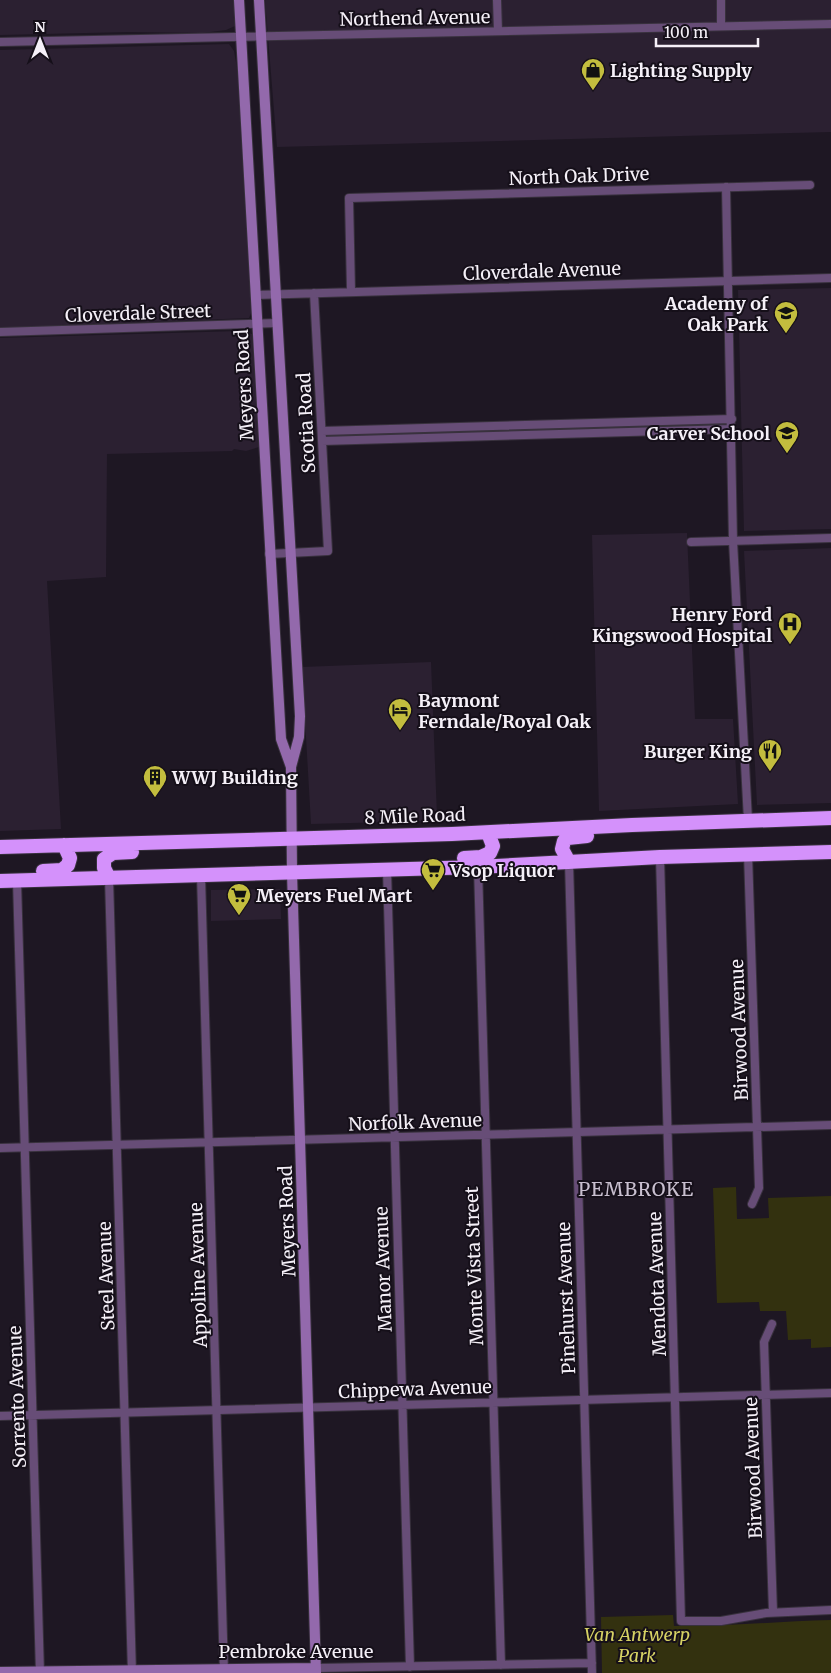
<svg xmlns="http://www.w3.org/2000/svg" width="831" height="1673" font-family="Merriweather,serif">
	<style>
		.built { fill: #2b2031 }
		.green { fill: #33310f }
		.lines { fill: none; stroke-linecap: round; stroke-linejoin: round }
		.street-casing { stroke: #38313d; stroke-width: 10 }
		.secondary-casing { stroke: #38313d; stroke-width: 12 }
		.highway-casing { stroke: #38313d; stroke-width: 16 }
		.street { stroke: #674d77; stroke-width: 8 }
		.secondary { stroke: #9369ac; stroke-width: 10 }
		.highway { stroke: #d491fb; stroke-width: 14 }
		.labels { text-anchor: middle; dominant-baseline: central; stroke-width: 4; stroke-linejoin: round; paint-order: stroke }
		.street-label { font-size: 18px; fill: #f5f0f8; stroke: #150f19 }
		.poi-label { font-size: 18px; font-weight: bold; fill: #f5f0f8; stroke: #150f19; text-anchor: start }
		.park-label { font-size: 18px; font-style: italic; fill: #d6d164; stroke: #150f19 }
		.neighbourhood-label { font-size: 19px; letter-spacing: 1px; fill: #c8bfcf; stroke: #150f19 }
	</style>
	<rect width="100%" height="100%" fill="#1e1723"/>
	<path class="built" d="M0 0H234L235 19V26L226 30 202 33 129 32 0 35Z
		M265 0H831V132L277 147Z
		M229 44 234 51 237 68 251 313 249 318 0 328V50Z
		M831 288V529L744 531 738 290Z
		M239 331 252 334 259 447 246 451 234 449 232 451 107 454 106 577 47 581 61 829 0 831V338Z
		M687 533 695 719H733L738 804 599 811 592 535Z
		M831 548V803L757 805 744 551Z
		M431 662 437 816 430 821 311 824 302 667Z
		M280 889 281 919 211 921V890Z"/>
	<path class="green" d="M736 1187 737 1219 769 1218 768 1198 831 1196V1347L811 1348V1339L788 1340 786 1311H760L759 1302 717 1303 713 1188Z
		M673 1615 674 1626C727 1627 778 1621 831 1620V1673H602L601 1617Z"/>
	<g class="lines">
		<g class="street-casing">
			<path id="street" d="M497 0 498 31
				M721 0V26
				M0 42 831 24
				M726 187 733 541 748 820
				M351 291 349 198 810 185
				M255 295 831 278
				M0 332 277 323
				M322 431 732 419
				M322 441 732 429
				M691 542 831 538
				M269 554 328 551 314 293
				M748 854 759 1188 752 1204
				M660 857 681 1621H721L766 1613 831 1610
				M569 862 592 1673
				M478 867 501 1665
				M387 870 410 1667
				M201 876 224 1673
				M109 878 132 1673
				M17 881 40 1673
				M0 1148 831 1125
				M772 1324 764 1342 773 1612
				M0 1416 831 1393
				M316 1668 592 1663"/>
		</g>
		<g class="secondary-casing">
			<path id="secondary" d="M239 0 281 739 291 767
				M259 0 300 716 299 737 291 767 292 873 316 1673
				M0 1672 316 1668"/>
		</g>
		<g class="highway-casing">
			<path id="highway" d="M0 847 452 834 632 825 831 818
				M464 858 481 857 490 853 493 846 488 833
				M569 862 562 849 564 841 568 838 587 836
				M43 871 62 870 68 865 70 858 64 845
				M109 878 104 868V859L113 853 132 852
				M0 881 478 867 660 857 831 852"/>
		</g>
		<use href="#street" class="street"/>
		<use href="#secondary" class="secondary"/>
		<use href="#highway" class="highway"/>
	</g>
	<defs>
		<g id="shop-pin" transform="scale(1.25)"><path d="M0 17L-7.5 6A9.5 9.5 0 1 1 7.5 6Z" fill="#c3bd3e" stroke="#150f19"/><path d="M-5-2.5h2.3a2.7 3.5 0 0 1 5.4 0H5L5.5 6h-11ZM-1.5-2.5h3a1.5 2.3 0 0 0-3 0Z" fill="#111"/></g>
		<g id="school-pin" transform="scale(1.25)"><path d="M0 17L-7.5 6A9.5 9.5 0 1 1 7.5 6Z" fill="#c3bd3e" stroke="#150f19"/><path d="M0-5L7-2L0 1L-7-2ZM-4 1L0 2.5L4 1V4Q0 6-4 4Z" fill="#111"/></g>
		<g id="hospital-pin" transform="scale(1.25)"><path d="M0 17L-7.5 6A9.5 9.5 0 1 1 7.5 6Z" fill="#c3bd3e" stroke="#150f19"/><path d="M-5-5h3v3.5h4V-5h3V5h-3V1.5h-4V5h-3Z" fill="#111"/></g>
		<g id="hotel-pin" transform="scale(1.25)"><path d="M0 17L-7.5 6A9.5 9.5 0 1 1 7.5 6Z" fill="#c3bd3e" stroke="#150f19"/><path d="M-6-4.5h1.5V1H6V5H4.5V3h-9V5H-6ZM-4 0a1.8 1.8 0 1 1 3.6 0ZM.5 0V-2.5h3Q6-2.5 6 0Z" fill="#111"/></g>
		<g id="restaurant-pin" transform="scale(1.25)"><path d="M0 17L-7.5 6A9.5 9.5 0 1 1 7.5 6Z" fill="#c3bd3e" stroke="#150f19"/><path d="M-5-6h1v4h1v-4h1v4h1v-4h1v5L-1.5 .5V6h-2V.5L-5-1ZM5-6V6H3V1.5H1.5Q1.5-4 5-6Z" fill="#111"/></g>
		<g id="building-pin" transform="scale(1.25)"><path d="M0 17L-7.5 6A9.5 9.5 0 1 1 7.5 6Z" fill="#c3bd3e" stroke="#150f19"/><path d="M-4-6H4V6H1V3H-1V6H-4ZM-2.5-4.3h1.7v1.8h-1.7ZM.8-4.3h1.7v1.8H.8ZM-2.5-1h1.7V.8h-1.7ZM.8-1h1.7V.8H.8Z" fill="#111"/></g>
		<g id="supermarket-pin" transform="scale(1.25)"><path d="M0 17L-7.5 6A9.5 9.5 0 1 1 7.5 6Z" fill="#c3bd3e" stroke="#150f19"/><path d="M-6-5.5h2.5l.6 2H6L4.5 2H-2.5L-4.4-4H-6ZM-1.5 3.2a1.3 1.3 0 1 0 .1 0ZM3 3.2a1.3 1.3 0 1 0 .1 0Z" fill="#111"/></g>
	</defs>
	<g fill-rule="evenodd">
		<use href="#shop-pin" x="593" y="70"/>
		<use href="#school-pin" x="786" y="313"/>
		<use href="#school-pin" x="787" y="433"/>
		<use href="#hospital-pin" x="790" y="624"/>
		<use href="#hotel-pin" x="400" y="710"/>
		<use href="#restaurant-pin" x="770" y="751"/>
		<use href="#building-pin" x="155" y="777"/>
		<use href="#supermarket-pin" x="433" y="870"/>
		<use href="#supermarket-pin" x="239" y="895"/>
	</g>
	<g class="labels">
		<g class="street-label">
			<text transform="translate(415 18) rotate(-1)">Northend Avenue</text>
			<text transform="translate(579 176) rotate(-2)">North Oak Drive</text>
			<text transform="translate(542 271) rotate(-2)">Cloverdale Avenue</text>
			<text transform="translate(138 313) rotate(-2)">Cloverdale Street</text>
			<text transform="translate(244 385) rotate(-93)">Meyers Road</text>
			<text transform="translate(306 423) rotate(-93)">Scotia Road</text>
			<text transform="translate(415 816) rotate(-2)">8 Mile Road</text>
			<text transform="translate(739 1030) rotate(-92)">Birwood Avenue</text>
			<text transform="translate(415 1122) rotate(-2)">Norfolk Avenue</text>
			<text transform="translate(287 1221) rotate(-92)">Meyers Road</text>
			<text transform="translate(474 1266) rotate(-92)">Monte Vista Street</text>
			<text transform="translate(383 1269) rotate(-92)">Manor Avenue</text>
			<text transform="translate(198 1275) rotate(-92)">Appoline Avenue</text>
			<text transform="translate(106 1276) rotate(-92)">Steel Avenue</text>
			<text transform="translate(657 1284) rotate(-92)">Mendota Avenue</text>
			<text transform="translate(566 1298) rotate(-92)">Pinehurst Avenue</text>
			<text transform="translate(415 1389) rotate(-2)">Chippewa Avenue</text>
			<text transform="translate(17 1397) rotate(-92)">Sorrento Avenue</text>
			<text transform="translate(753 1468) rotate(-92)">Birwood Avenue</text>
			<text x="296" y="1651">Pembroke Avenue</text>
		</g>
		<g class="poi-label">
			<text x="610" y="70">Lighting Supply</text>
			<text x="768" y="303" text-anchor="end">Academy of<tspan x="768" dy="21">Oak Park</tspan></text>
			<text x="770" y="433" text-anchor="end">Carver School</text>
			<text x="772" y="614" text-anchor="end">Henry Ford<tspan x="772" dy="21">Kingswood Hospital</tspan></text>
			<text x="418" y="700">Baymont<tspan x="418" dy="21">Ferndale/Royal Oak</tspan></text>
			<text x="752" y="751" text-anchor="end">Burger King</text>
			<text x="172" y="777">WWJ Building</text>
			<text x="450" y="870">Vsop Liquor</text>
			<text x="256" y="895">Meyers Fuel Mart</text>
		</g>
		<g class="park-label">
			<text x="637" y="1634">Van Antwerp<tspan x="637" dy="21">Park</tspan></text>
		</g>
		<g class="neighbourhood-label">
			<text x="636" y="1189">PEMBROKE</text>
		</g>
	</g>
	<g transform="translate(40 40)" stroke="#150f19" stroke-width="4" paint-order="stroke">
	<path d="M0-4L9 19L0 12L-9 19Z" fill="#f5f0f8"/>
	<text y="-8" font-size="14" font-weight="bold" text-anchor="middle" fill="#f5f0f8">N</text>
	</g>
	<path d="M656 38v8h102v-8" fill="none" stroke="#f5f0f8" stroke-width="2.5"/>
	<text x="664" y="38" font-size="15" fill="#f5f0f8" stroke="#150f19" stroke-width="4" paint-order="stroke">100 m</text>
</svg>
